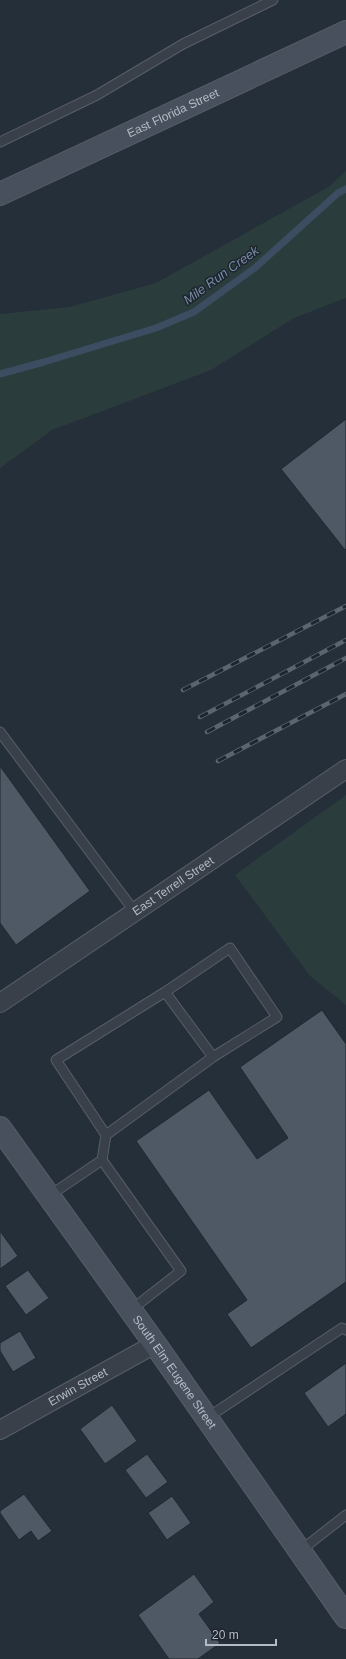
<svg xmlns="http://www.w3.org/2000/svg" width="346" height="1659" font-family="Arial,sans-serif">
	<style>
		.green { fill: #2a3d3c }
		.lines { fill: none; stroke-linecap: round; stroke-linejoin: round }
		.stream { stroke: #3d4d61; stroke-width: 7 }
		.building { fill: #4e5965; stroke: #202731 }
		.lane-casing { stroke: #575e68; stroke-width: 11 }
		.street-casing { stroke: #575e68; stroke-width: 20 }
		.secondary-casing { stroke: #575e68; stroke-width: 24 }
		.lane { stroke: #39404a; stroke-width: 9 }
		.street { stroke: #39404a; stroke-width: 18 }
		.secondary { stroke: #47505c; stroke-width: 22 }
		.rail-casing { stroke: #5b6570; stroke-width: 4.5 }
		.rail { stroke: #1e252f; stroke-width: 3; stroke-dasharray: 9; stroke-linecap: butt }
		.labels { text-anchor: middle; dominant-baseline: central; stroke-width: 3; stroke-linejoin: round; paint-order: stroke }
		.street-label { font-size: 12px; fill: #b4bbc5; stroke: #1e252f }
		.water-label { font-size: 13px; font-style: italic; fill: #788da6; stroke: #1e252f }
	</style>
	<rect width="100%" height="100%" fill="#252f39"/>
	<path class="green" d="M346 171V298L294 318 211 370 52 430 0 468V314L70 307 156 283 330 186Z
		M346 795V1005L310 976 235 875Z"/>
	<g class="lines">
		<path class="stream" d="M0 374 44 362 156 328 194 312 256 267 338 193 346 189"/>
	</g>
	<path class="building" d="M346 419V549L345 550 281 469Z
		M0 766 90 891 16 945 0 923Z
		M322 1010 346 1044V1282L251 1348 227 1314 247 1300 136 1141 209 1090 257 1159 288 1138 240 1067Z
		M0 1231 18 1256 0 1269Z
		M28 1270 49 1298 26 1315 5 1286Z
		M20 1331 36 1358 13 1372 0 1351V1343Z
		M346 1363V1414L328 1427 304 1393Z
		M112 1405 137 1441 105 1464 80 1429Z
		M147 1454 168 1482 146 1498 125 1470Z
		M24 1494 52 1531 38 1541 31 1531 19 1540 0 1513V1511Z
		M172 1496 191 1523 167 1540 148 1513Z
		M194 1574 214 1602 199 1614 220 1643 198 1659H169L138 1615Z"/>
	<g class="lines">
		<g class="lane-casing">
			<path id="lane" d="M0 142 97 95 183 44 273 0
				M0 732 135 912
				M165 992 230 948 277 1017 213 1057
				M106 1135 56 1060 165 992 213 1057 106 1135 102 1160 181 1271 131 1310
				M49 1196 102 1160
				M207 1418 342 1328 346 1330
				M300 1551 346 1515"/>
		</g>
		<g class="street-casing">
			<g id="street">
				<path id="s1" d="M0 1003 346 769"/>
				<path id="s2" d="M0 1430 155 1344"/>
			</g>
		</g>
		<g class="secondary-casing">
			<g id="secondary">
				<path id="s3" d="M0 194 346 32"/>
				<path id="s4" d="M0 1128 155 1344 346 1617"/>
			</g>
		</g>
		<use href="#lane" class="lane"/>
		<use href="#street" class="street"/>
		<use href="#secondary" class="secondary"/>
		<g class="rail-casing">
			<path id="rail" d="M183 690 346 606
				M200 717 346 640
				M207 732 346 658
				M218 761 346 694"/>
		</g>
		<use href="#rail" class="rail"/>
	</g>
	<g class="labels">
		<g class="street-label">
			<text stroke="none"><textPath href="#s3" startOffset="191">East Florida Street</textPath></text>
			<text stroke="none"><textPath href="#s1" startOffset="209">East Terrell Street</textPath></text>
			<text stroke="none"><textPath href="#s4" startOffset="300">South Elm Eugene Street</textPath></text>
			<text stroke="none"><textPath href="#s2" startOffset="89">Erwin Street</textPath></text>
		</g>
		<g class="water-label">
			<text transform="translate(221 275) rotate(-36)">Mile Run Creek</text>
		</g>
	</g>
	<path d="M206 1639v6h70v-6" fill="none" stroke="#b4bbc5" stroke-width="2"/>
	<text x="212" y="1639" font-size="12" fill="#b4bbc5" stroke="#1e252f" stroke-width="3" paint-order="stroke">20 m</text>
</svg>
